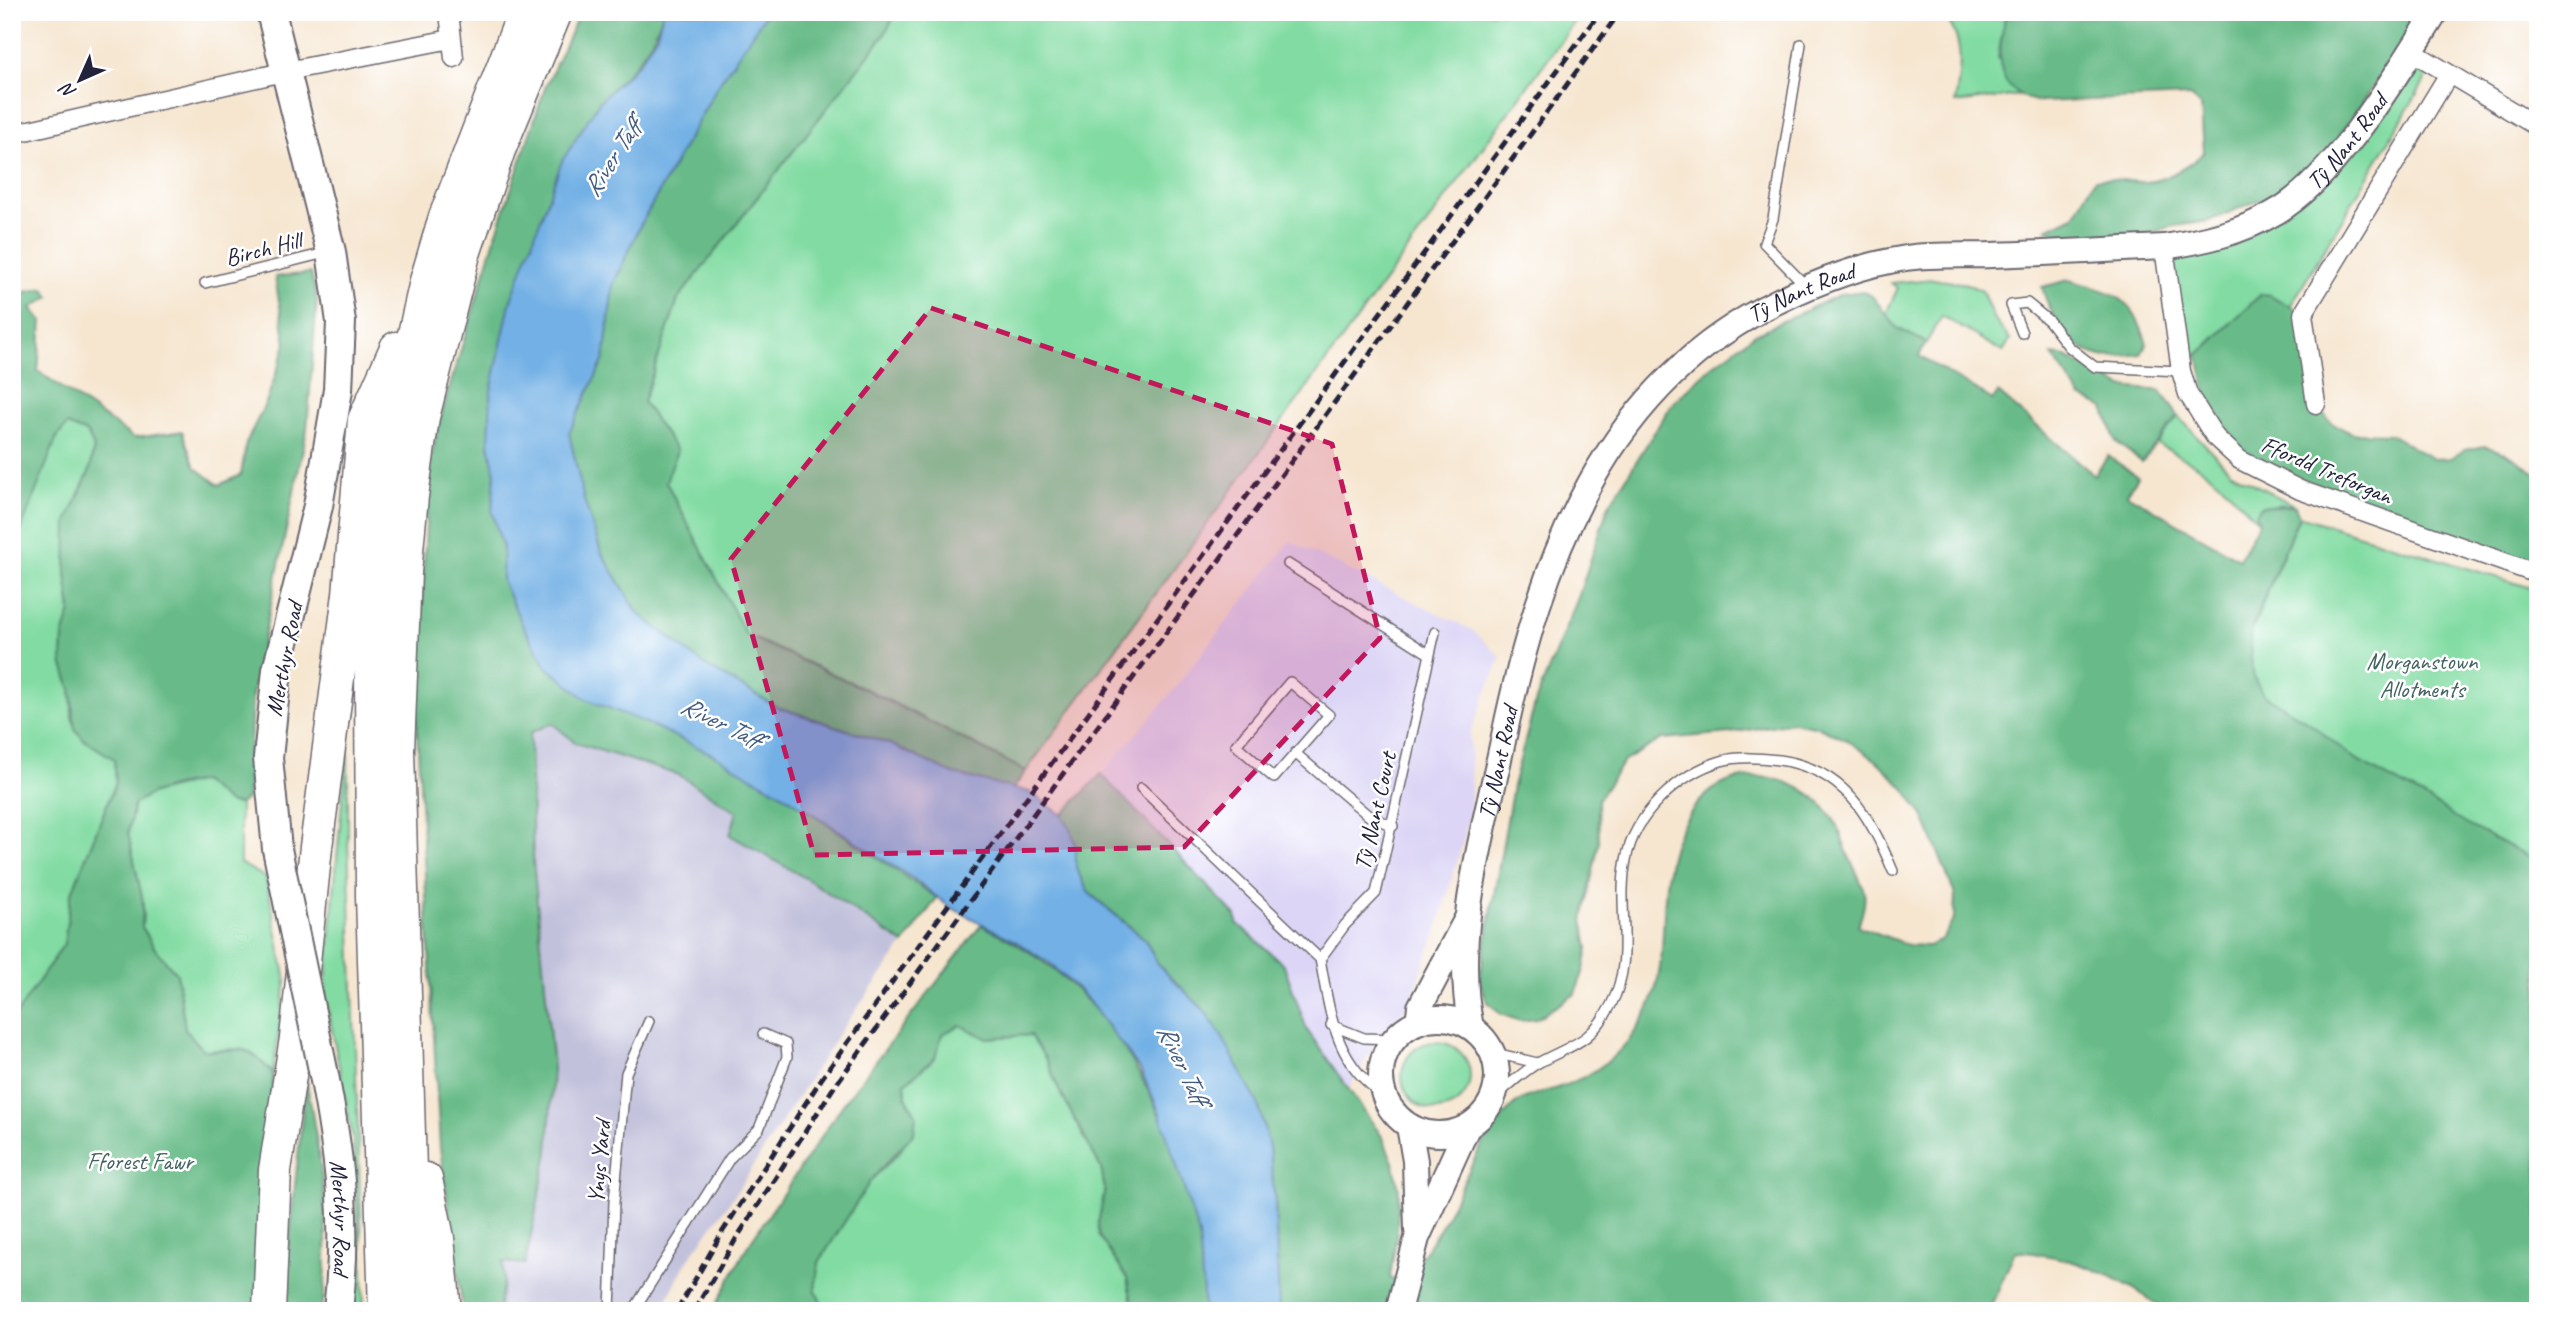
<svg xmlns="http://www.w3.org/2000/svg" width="2550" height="1323" font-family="Caveat,sans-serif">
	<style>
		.built { fill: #dcd5f6 }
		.industrial { fill: #c2c1dc }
		.green { fill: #81dba2; stroke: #527e6e; stroke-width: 2 }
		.forest { fill: #68bb88; stroke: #456e62; stroke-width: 2 }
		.water { fill: #72b0e5; stroke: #4a6990; stroke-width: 2 }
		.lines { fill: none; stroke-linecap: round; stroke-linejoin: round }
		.lane-casing { stroke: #6c676f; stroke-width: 12 }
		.street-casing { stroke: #6c676f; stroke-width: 21 }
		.secondary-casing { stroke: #6c676f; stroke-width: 28 }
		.primary-casing { stroke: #6c676f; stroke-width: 32 }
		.highway-casing { stroke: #6c676f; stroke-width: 35 }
		.lane { stroke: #fff; stroke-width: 9 }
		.street { stroke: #fff; stroke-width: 18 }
		.secondary { stroke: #fff; stroke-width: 24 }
		.primary { stroke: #fff; stroke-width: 28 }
		.highway { stroke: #fff; stroke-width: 32 }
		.rail { stroke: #22223b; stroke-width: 5; stroke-dasharray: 10 5; stroke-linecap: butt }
		.primary-bridge-casing { stroke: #6c676f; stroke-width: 32; stroke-linecap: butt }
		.primary-bridge { stroke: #fff; stroke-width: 28 }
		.marked { fill: #c2185b; fill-opacity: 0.2; stroke: #c2185b; stroke-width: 5; stroke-dasharray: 14 9; stroke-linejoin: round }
		.labels { text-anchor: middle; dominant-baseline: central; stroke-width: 5; stroke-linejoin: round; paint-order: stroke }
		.street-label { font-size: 24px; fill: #22223b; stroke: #fff }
		.park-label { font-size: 24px; fill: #43635f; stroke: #fff }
		.water-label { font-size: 26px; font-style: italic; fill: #425b7f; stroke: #fff }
	</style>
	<rect width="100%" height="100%" fill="#fff"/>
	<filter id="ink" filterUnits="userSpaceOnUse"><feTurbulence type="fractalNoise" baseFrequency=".0143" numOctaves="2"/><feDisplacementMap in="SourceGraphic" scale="14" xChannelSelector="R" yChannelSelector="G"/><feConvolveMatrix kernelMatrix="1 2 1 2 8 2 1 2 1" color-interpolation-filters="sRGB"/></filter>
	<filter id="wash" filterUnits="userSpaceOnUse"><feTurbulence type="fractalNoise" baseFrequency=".00686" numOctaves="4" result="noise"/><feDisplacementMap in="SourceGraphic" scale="28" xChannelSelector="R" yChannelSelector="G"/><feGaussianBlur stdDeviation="1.57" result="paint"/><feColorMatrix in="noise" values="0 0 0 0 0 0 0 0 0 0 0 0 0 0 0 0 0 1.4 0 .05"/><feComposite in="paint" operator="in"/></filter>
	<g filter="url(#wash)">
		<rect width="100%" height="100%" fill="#f6e6d0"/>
		<path class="built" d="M1290 541 1472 630 1501 657 1470 734 1471 802 1464 838 1437 930 1410 1002 1374 1045 1349 1089 1307 1030 1284 965 1236 923V916L1101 774 1159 708Z"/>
		<path class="industrial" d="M552 723 576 743 679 775 737 812 731 835 812 882 904 944 839 1033 734 1196 687 1261 661 1311H498L504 1281 503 1262 525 1264 553 1068 533 860 530 733Z"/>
		<path class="green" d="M897 12H1582L1026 771 870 691 746 635 666 482 643 402 678 299 884 35Z
			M1941 12H2006L1998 58 2020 95 1955 103C1961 70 1966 38 1941 12Z
			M2411 51 2434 65 2290 307 2270 295C2234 312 2213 345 2181 368L2164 247 2278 212Z
			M1933 279 1967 284 1982 291 1994 320 2010 339 2003 352 1942 316 1926 343 1897 328 1886 313 1898 288 1891 283Z
			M2178 416 2230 471 2295 506 2277 504 2259 522 2221 483 2198 466 2157 444Z
			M67 425 87 433 94 447 90 470 78 495 66 574 71 611 63 636 62 662 71 689 72 718 83 739 114 759 116 782 71 895 64 944 12 1021V553L46 460 57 437Z
			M2299 516 2538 590V861L2221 705Z
			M348 736V841L364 1311H354L359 1243 353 1139 325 993Z
			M202 781 229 803 240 804V863L266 878 286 981 273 1074C242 1039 244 1052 203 1050L185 1029 177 974 155 949 142 927 143 902 128 833 134 804 148 794Z
			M960 1025 986 1038 1030 1035 1047 1061 1059 1090 1101 1168 1105 1190 1098 1224 1099 1236 1127 1278 1134 1311H824L815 1288 819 1262 871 1180 900 1152 916 1115 906 1097 905 1083 935 1058 942 1034Z
			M1402 1076a34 34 0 1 1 68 0a34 34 0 1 1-68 0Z"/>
		<path class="forest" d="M580 12H663C652 51 628 74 600 101L489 443 495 474 492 511 503 548 502 581 586 699 649 724 713 754 789 798 937 898 904 944 812 882 730 835 737 812 679 775 576 743 552 723 530 733 533 860 553 1068 548 1152 525 1264 503 1262 504 1281 498 1311H463L440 1148 416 713 429 470 439 422 496 235 545 88Z
			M767 12H897L884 35 678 299 643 402 677 451 666 482 746 635 869 691 1026 771 1013 789 953 774 890 744 777 707 706 666 638 613 601 552 584 500 568 433 604 359 613 285 639 228 718 85Z
			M2006 12H2413L2416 16 2410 34 2327 153 2293 186 2209 221 2174 226 2112 243H2084L2047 229 2074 216 2095 179C2112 177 2124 181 2140 182 2160 184 2191 166 2204 152L2201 106 2191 96 2039 102C1988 90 1999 51 2006 12Z
			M311 273 317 299 307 429 252 695 248 797 240 804 229 803 202 781C177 785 155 789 134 804L128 833 143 902 142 927 155 949 177 974 185 1029 203 1050C244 1053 242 1039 273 1074L259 1311H12V1021L64 944 71 895 116 782 114 759 83 739 75 729 71 689 62 662 63 636 71 611 66 574 67 522 90 470 94 447 87 433 67 425 57 437 12 553V295L44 288 50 297 31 308 42 321 38 371 134 438 182 431 195 467 219 485 241 475 246 443 267 400 286 344 275 277Z
			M2069 280C2116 294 2131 294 2147 344L2141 354C2128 355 2113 358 2101 356 2071 351 2049 313 2042 287Z
			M1863 291 1872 296 1897 328 1926 343 1919 356 1993 400 1998 393 2094 475 2108 456 2138 477 2127 494 2239 559 2259 522 2256 514 2261 506H2295L2299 516 2254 622 2250 640 2251 659 2254 678 2263 694 2313 725 2354 759 2421 795 2469 826 2538 861V1311H2165C2123 1276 2069 1255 2015 1251L1989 1311H1279L1275 1202 1269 1147 1258 1104 1220 1033 1204 1010 1159 966 1145 939 1088 892 1076 868V848L1062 815 1101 774 1236 916 1237 923 1284 965 1307 1030 1383 1138 1394 1165 1399 1189 1397 1232 1390 1278 1403 1284C1417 1262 1434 1240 1446 1217 1467 1179 1478 1140 1510 1109 1523 1095 1539 1094 1557 1088 1598 1075 1627 1051 1647 1012 1680 945 1642 858 1704 797 1740 762 1802 776 1830 814 1839 825 1843 843 1849 857 1863 887 1871 892 1858 926L1908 945 1929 946 1942 939 1954 919 1955 895 1924 817 1904 788 1877 761 1847 740 1819 727 1793 722 1731 733 1662 739 1623 762 1598 800 1599 842 1583 920 1588 948 1584 970 1575 994 1536 1019 1520 1021 1500 1014 1487 1001 1479 980 1513 786 1536 700 1578 598 1608 507 1672 404 1711 367 1755 334 1841 294Z
			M2261 294 2270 295 2303 314 2316 404 2331 423 2351 433 2390 434 2433 459 2451 458 2465 450 2484 446 2506 453 2538 474V574L2240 460 2232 435 2207 398 2198 355Z
			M2052 355 2066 357 2122 387 2161 391 2178 416 2142 462 2116 442 2104 408 2081 397Z
			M981 925C1082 972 1136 1047 1173 1149 1183 1177 1194 1207 1199 1236 1203 1260 1203 1286 1204 1311H1134L1127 1278 1099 1236 1098 1224 1105 1190 1101 1168 1059 1090 1047 1061 1030 1035 986 1038 960 1025 942 1034 935 1058 905 1083 906 1097 916 1115 914 1133 871 1180 819 1262 815 1288 824 1311H713L747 1247 846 1100Z
			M306 1079C321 1160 333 1228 322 1311H282Z"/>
		<path class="water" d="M663 12H767L718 85 639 228 613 285 604 359 569 433 584 500 601 552 638 613 706 666 777 707 890 744 953 774 1030 792 1062 815 1071 829 1076 848V868L1088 892 1145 940 1159 966 1204 1010 1220 1033 1258 1104 1269 1147 1275 1202 1279 1311H1204L1199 1235 1159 1111 1140 1069 1084 995 1049 963 1017 942 948 906 918 882 789 798 712 754 649 724 586 699 547 667 523 626 502 581 503 548 492 511 495 474 489 443 491 391 510 303 562 161 600 101 639 63 657 34Z"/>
	</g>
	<g filter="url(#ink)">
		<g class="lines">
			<g class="lane-casing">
				<path id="lane" d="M1801 44 1773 219 1764 243 1806 286
					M205 283 329 252
					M2022 333 2011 305 2027 303 2049 321 2069 347 2095 367 2181 371
					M1288 564 1429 654
					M1290 682 1329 715 1274 778 1236 745Z
					M1295 753 1369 816 1393 826
					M1141 788 1320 959
					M1331 1025 1364 1038 1393 1039
					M1491 1052 1537 1063
					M1384 1095C1334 1063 1330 1012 1320 959L1345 925 1376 893 1435 632
					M1493 1099C1507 1087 1522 1072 1538 1063 1573 1044 1590 1044 1611 1005 1636 957 1616 910 1626 860 1634 815 1678 774 1721 761 1739 756 1760 758 1779 760 1844 769 1870 815 1893 871
					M610 1311 614 1202 626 1073 649 1021
					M633 1311 730 1158 759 1129 787 1057 786 1044 763 1034"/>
			</g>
			<g class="street-casing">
				<path id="street" d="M449 12 454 58
					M2411 51 2538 127
					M12 134 287 71 451 39
					M2164 247 2181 371 2188 394 2215 437 2240 460 2300 490 2538 574
					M2316 404 2303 314 2449 74"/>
			</g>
			<g class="secondary-casing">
				<g id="secondary">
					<circle cx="1439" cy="1076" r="58"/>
					<path d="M1418 1022 1420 1007 1466 920"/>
					<path id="s1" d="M1471 1027C1451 932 1485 829 1504 736 1541 558 1605 385 1778 301 1819 281 1861 265 1906 258 1934 254 1964 256 1992 255 2049 253 2107 250 2164 247 2203 241 2241 233 2276 212 2336 178 2398 72 2436 12"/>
					<path d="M1409 1126 1415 1161 1417 1230"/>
					<path d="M1398 1311 1417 1238 1467 1128"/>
				</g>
			</g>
			<g class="primary-casing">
				<g id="primary">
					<path d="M271 12 331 252 341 322 338 390 318 506 277 670 268 758 277 849"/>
					<path id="s2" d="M323 1070C340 1156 348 1222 338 1311"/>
				</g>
			</g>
			<g class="highway-casing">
				<path id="highway" d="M426 1179 438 1238 445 1311
					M269 1311 275 1170 296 1038 316 847 349 594 364 420 396 348
					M385 1311 372 896 371 662 376 555 400 396 426 281 445 217 524 12
					M414 1311 398 750 405 572 412 496 423 417 464 254 499 150 556 12"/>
			</g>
			<use href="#lane" class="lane"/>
			<use href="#street" class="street"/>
			<use href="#secondary" class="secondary"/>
			<use href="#primary" class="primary"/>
			<use href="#highway" class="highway"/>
			<path class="rail" d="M677 1311 723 1231 822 1078 1600 12
				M694 1311 736 1239 834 1087 1620 12"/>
			<g class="primary-bridge-casing">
				<path id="primary-bridge" d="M277 849 323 1070"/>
			</g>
			<use href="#primary-bridge" class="primary-bridge"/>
		</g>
	</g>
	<path class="marked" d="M931 308 1332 444 1380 638 1184 847 814 855 731 559Z"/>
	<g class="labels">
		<g class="street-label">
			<text stroke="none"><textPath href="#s1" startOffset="1442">Tŷ Nant Road</textPath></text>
			<text transform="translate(263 249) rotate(-14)">Birch Hill</text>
			<text stroke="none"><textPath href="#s1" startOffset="854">Tŷ Nant Road</textPath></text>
			<text transform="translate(2327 470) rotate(23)">Ffordd Treforgan</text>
			<text transform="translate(284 659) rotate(-79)">Merthyr Road</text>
			<text stroke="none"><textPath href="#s1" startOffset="268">Tŷ Nant Road</textPath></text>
			<text transform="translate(1375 811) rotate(-77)">Tŷ Nant Court</text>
			<text transform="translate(599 1162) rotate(-85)">Ynys Yard</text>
			<text stroke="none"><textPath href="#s2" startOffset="149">Merthyr Road</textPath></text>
		</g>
		<g class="park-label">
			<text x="2422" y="661">Morganstown<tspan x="2422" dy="28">Allotments</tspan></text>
			<text x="140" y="1161">Fforest Fawr</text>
		</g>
		<g class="water-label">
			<text transform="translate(612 158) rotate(-57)">River Taff</text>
			<text transform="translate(721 722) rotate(26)">River Taff</text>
			<text transform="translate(1183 1064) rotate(64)">River Taff</text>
		</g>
	</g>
	<rect width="2550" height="1323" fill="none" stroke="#fff" stroke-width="42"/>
	<g transform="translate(80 80) rotate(225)" stroke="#ffffff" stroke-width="5" paint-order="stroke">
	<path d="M0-5L12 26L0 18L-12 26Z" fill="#22223b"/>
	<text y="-10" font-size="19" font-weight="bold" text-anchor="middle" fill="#22223b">N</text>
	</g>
</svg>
